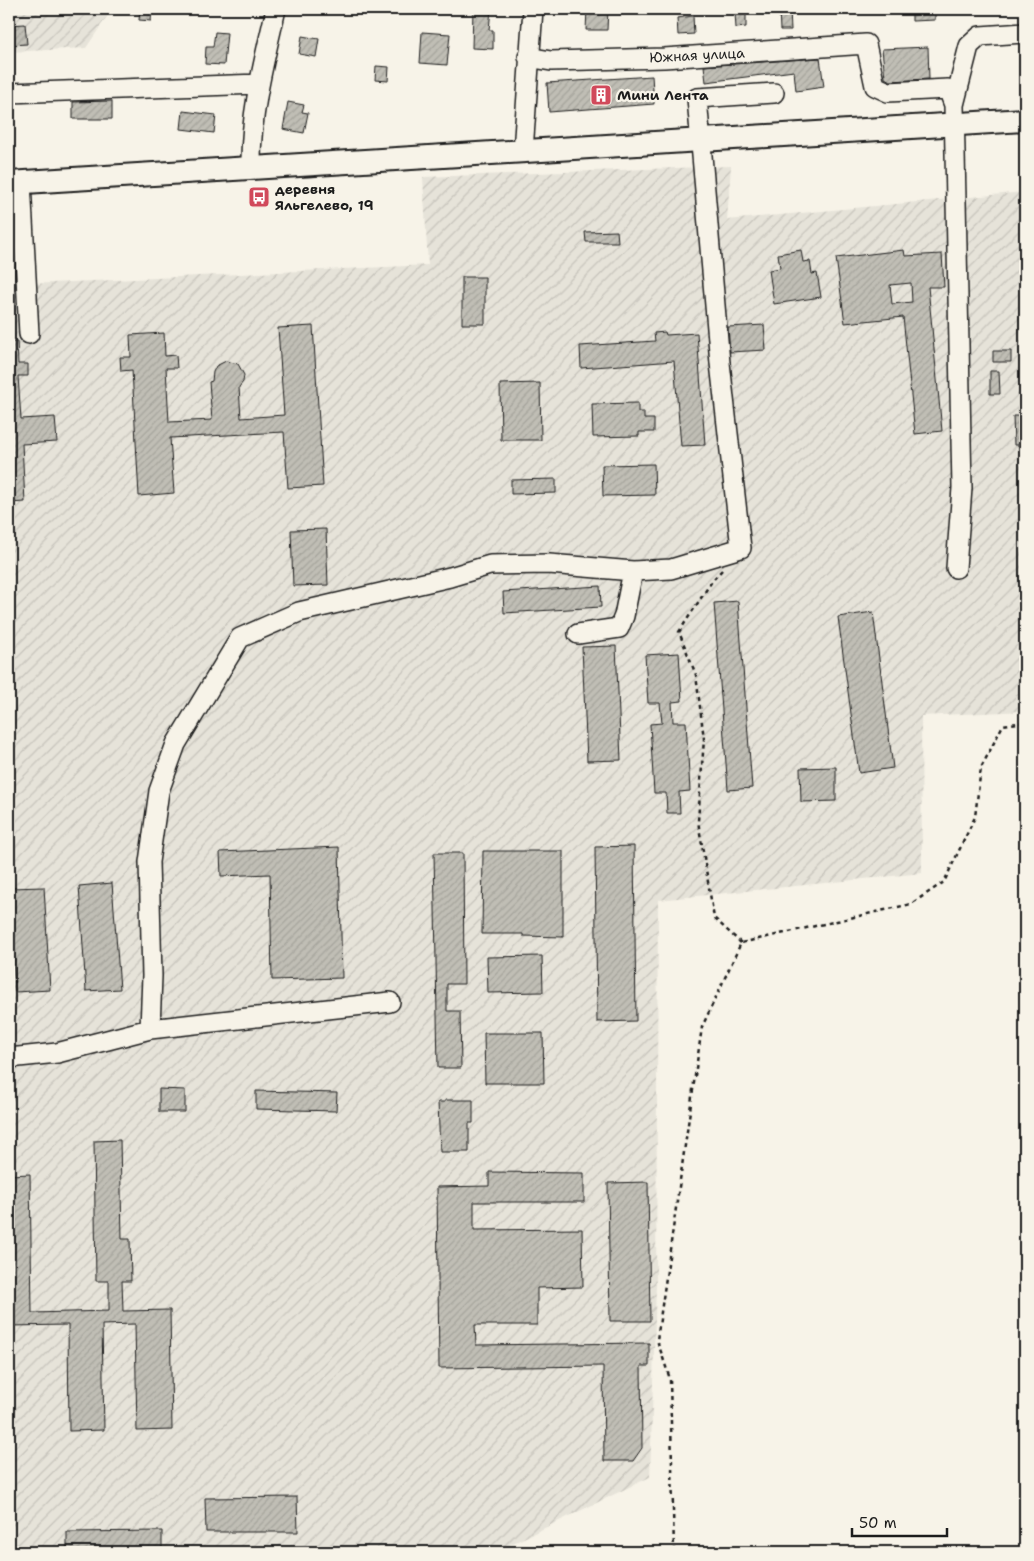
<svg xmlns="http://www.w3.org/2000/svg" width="1034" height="1561" font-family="'Shantell Sans',sans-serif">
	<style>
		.industrial { fill: url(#industrial-furrows) }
		.building { fill: url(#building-hatch); stroke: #1c1c1c; fill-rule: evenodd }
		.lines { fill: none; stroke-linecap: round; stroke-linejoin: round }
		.minor-casing { stroke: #1c1c1c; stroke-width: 22 }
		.major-casing { stroke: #1c1c1c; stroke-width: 26 }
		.path { stroke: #1c1c1c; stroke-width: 2.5; stroke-dasharray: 4 4; stroke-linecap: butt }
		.minor { stroke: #f7f3e8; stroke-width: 19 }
		.major { stroke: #f7f3e8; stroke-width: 22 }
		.labels { text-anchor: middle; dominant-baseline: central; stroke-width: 4.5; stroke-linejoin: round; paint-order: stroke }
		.street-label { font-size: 14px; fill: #1c1c1c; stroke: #f7f3e8 }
		.poi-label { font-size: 14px; font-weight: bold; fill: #1c1c1c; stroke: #f7f3e8; text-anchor: start }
	</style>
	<defs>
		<pattern id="industrial-furrows" width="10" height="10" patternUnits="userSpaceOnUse" patternTransform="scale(1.25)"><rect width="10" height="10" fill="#e6e3d9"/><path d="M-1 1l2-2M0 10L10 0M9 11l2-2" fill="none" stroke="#c5c2ba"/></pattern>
		<pattern id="building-hatch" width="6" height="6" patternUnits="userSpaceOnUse" patternTransform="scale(1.25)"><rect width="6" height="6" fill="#c0beb5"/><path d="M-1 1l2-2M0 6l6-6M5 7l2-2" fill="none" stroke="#a4a39b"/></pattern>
	</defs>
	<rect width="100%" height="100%" fill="#f7f3e8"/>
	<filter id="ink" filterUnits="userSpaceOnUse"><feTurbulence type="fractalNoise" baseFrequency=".02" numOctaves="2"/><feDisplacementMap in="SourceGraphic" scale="10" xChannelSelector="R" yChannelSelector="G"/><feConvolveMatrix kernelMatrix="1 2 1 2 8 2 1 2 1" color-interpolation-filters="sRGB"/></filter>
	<g filter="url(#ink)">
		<path class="industrial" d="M9 9H112L86 48 9 52Z
			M731 166 727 220 1025 192V711L921 716 922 873 658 900 656 1285 650 1477 495 1552H9V285L428 265 423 177Z"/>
		<path class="building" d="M140 9H152L151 21 139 20Z
			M473 9H491L489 30H493V49L472 48Z
			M587 9H608L607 30H586Z
			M779 9H790L791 30H780Z
			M935 10V20L912 21V11Z
			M735 13H746V27L736 28Z
			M693 16 694 34 678 35 677 18Z
			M25 24 27 44 9 45V25Z
			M215 32 227 33 224 65 205 64 206 47H213Z
			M422 32 450 34 447 65 420 63Z
			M302 36 319 39 316 57 299 54Z
			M928 47 929 79 890 81 885 78 882 49Z
			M820 58 824 87 796 91 794 71 706 82 704 66Z
			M376 66 389 67 388 81 375 80Z
			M652 76 654 104 549 112 547 83Z
			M112 101V119H73V102Z
			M288 102 304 105 302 112 308 113 304 133 283 129Z
			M183 111 216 115 214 133 181 129Z
			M617 231 618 242H586L585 232Z
			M801 250 803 262 810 261 812 274 817 273 821 297 774 304 769 270 780 268 778 254Z
			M904 250 905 256 942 254 944 287H928L942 431 915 434 903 317 845 323 836 258ZM911 283 912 302 892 304 890 285Z
			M462 277H485V324H462Z
			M764 325 766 350 730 352 728 327Z
			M313 326 323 486 288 488 284 432 170 438 174 493 139 496 132 370 121 371 120 357H131L130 335 164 333 165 356 176 355 177 368H166L169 422 212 420 209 382 212 381 213 372 216 366 226 361 238 364 244 375 243 382 239 387 241 418 284 415 278 328Z
			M665 332 666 335 697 333 705 445 681 446 674 361 581 368 580 346 655 341 654 333Z
			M9 342H17L18 364H28V376H18L21 419 55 417 57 442 22 444 25 502 9 503Z
			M993 351H1011V362H993Z
			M990 371H999L1000 394H990Z
			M540 383 541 440H501L500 384Z
			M638 403V412H644V419H654V432H639V436L593 437 592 404Z
			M1013 416H1025V445H1014Z
			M654 464 655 495 603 496 602 465Z
			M556 479V493L511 494V480Z
			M326 529 328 585 293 586 291 530Z
			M600 586 601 607 504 613 503 592Z
			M738 601 752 788 728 790 714 603Z
			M873 612 893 768 859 773 838 617Z
			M616 646 621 760 587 761 582 647Z
			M679 653 682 701 672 702 673 722H686L690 791 679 792 680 813H667L666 793H654L650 724 662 723 660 703H648L645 655Z
			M836 767V801L801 802 800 768Z
			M634 846 636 1021 597 1022 595 847Z
			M339 847 342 978 272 980 270 874 221 876 220 852Z
			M483 851H563V937L523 936V934H482Z
			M434 853H463L464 984H447V1011H460L461 1068H438Z
			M112 883 120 989 86 991 79 886Z
			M44 887 50 990 15 992 10 888Z
			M542 956 543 992 488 993 487 957Z
			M484 1033H543L544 1083H485Z
			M159 1089 185 1090V1112H159Z
			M256 1091 337 1093 336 1111 256 1109Z
			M445 1100H473V1123H469V1152H440L438 1102H445Z
			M120 1140 122 1239H130L131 1281H122L123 1311 170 1310 172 1430 137 1431 135 1324 102 1325 104 1430 69 1431 68 1325 9 1326V1175L30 1174 32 1313 109 1311V1281H96L94 1141Z
			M489 1172 584 1173V1202H474V1230L582 1229 583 1287 537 1288V1325H475L476 1345 649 1343V1366H641L642 1448 633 1461H604L603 1366 439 1368 437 1187 489 1186Z
			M648 1182 650 1321H610L608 1183Z
			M297 1497 298 1532H206L205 1498Z
			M162 1531V1552H67V1532Z"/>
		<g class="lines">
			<g class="minor-casing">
				<path id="minor" d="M528 57 551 61 664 58 866 44 875 86 888 92 948 89 954 105 962 488 956 568
					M9 93 259 84
					M954 105 969 46 980 36 1025 33
					M523 151 533 9
					M251 168C250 114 264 61 276 9
					M21 182 29 334
					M578 634 619 628 624 616 633 571
					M150 1029 152 976 149 862 159 791 176 744 240 638 299 612 450 577 490 565 549 564 633 571 671 569 741 548 720 363 697 98 774 93
					M9 1058 57 1053 150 1029 390 1002"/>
			</g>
			<g class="major-casing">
				<path id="major" d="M9 183 1025 120"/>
			</g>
			<path class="path" d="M722 570 712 581 679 632 696 675 704 739 698 821 714 918 741 943
				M674 1552 670 1379 657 1340 702 1027 741 943 911 904 944 882 975 817 981 768 1003 725 1025 722"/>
			<use href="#minor" class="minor"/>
			<use href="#major" class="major"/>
		</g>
	</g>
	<defs>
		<g id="building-square" transform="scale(1.125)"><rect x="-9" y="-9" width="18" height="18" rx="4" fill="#d1495b" stroke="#f7f3e8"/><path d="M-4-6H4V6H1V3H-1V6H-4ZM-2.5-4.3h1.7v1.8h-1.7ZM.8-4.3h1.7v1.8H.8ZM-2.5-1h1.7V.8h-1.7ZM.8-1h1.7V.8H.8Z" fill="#fff"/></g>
		<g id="bus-square" transform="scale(1.125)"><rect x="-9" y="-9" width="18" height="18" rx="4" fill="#d1495b" stroke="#f7f3e8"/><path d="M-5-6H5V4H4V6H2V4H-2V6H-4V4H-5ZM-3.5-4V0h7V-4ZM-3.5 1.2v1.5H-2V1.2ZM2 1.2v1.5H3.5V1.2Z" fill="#fff"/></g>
	</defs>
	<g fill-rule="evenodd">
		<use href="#building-square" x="601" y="95"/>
		<use href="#bus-square" x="259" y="197"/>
	</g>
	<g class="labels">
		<g class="street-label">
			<text transform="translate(697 55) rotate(-3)">Южная улица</text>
		</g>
		<g class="poi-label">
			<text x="617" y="95">Мини Лента</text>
			<text x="275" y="189">деревня<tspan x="275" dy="16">Яльгелево, 19</tspan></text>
		</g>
	</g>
	<rect width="1034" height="1561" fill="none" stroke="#f7f3e8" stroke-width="30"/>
	<rect x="15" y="15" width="1004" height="1531" fill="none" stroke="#1c1c1c" stroke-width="2" filter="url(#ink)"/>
	<path d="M852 1528v8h95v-8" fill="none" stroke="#1c1c1c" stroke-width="2.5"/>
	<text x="859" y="1528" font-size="15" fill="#1c1c1c" stroke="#f7f3e8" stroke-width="4" paint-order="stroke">50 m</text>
</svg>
